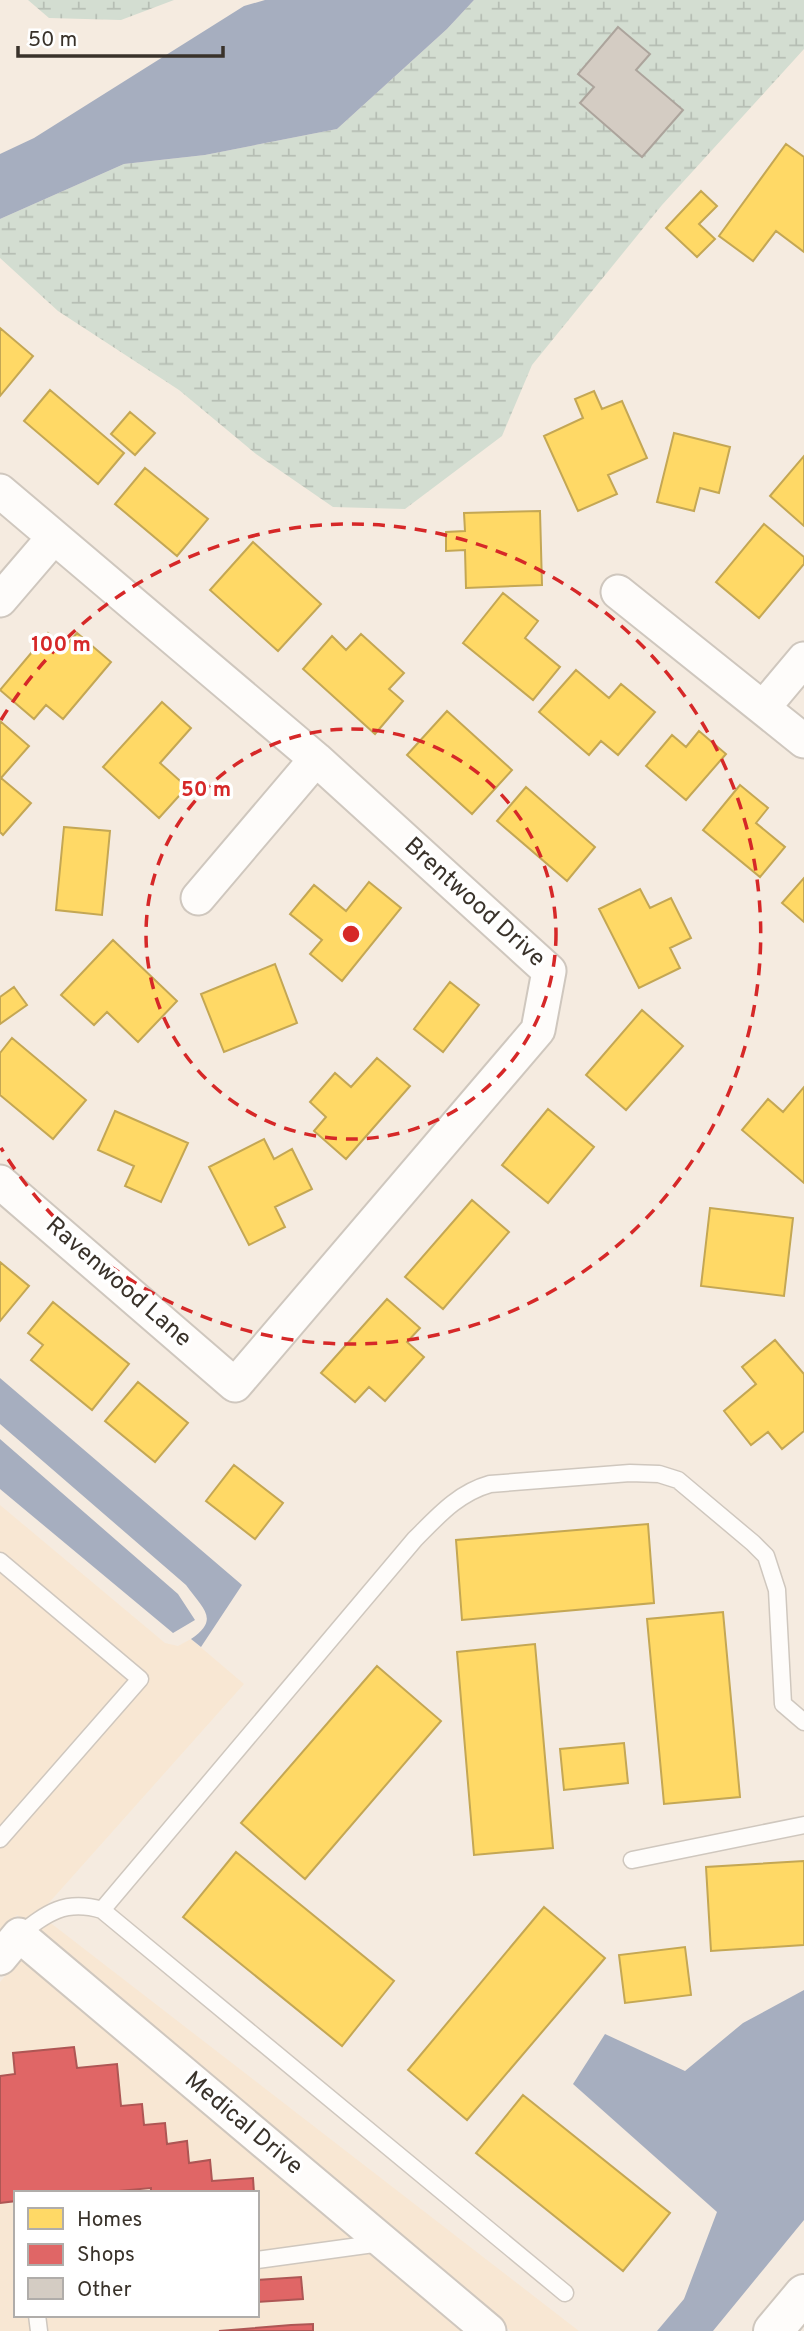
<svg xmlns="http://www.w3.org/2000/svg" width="804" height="2331" font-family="Overpass,sans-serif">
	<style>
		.built { fill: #f8e7d3; fill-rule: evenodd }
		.wetland { fill: url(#wetland-marsh) }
		.water { fill: #a6aebf }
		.homes { fill: #ffd966; stroke: #c4a754; stroke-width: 2 }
		.shops { fill: #e06666; stroke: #ae5654; stroke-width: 2 }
		.building { fill: #d4ccc3; stroke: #aca49c; stroke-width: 2 }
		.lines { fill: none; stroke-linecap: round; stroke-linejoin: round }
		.service-casing { stroke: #cfc7be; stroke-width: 19 }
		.minor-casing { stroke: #cfc7be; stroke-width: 37 }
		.tertiary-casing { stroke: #cfc7be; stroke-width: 42 }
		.service { stroke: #fefcfa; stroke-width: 16 }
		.minor { stroke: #fefcfa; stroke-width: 33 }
		.tertiary { stroke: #fefcfa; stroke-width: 38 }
		.ring { fill: none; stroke: #d62828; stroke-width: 3.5; stroke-dasharray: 12 9 }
		.labels { text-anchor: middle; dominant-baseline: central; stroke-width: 7; stroke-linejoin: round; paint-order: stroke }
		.street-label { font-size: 24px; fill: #39322a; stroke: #fff }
		.centre { fill: #d62828; stroke: #fff; stroke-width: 3.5 }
		.ring-label { font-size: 21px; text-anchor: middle; font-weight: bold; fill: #d62828; stroke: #fff; stroke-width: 7; stroke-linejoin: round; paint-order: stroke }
	</style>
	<defs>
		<pattern id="wetland-marsh" width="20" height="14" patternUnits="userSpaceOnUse" patternTransform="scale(1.75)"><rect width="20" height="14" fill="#d3ddd1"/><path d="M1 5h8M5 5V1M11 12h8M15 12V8" fill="none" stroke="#b6beb4"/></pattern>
	</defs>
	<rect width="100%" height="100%" fill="#f5ebe0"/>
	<path class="built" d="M0 1505 165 1643 178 1646 191 1639 244 1684 39 1914 579 2331H511L17 1915 0 1933Z
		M22 1956 467 2331H0V1982ZM16 2193H257V2315H16Z"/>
	<path class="wetland" d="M28 0H174L121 20 49 18Z
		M474 0H804V49L662 205 532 365 502 436 405 509 333 507 256 454 179 390 58 311 0 258V219L124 164 205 155 337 129 447 29Z"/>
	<path class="water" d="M265 0H474L447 29 337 129 205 155 124 164 0 219V154L34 138 244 6Z
		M0 1378 242 1585 201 1647 191 1639C221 1619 202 1608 186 1585L0 1424Z
		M0 1439 178 1594 195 1620 173 1633 0 1489Z
		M804 1990V2220L713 2331H657L684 2299 717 2212 573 2084 605 2034 685 2071 743 2023Z"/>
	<path class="homes" d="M786 144 804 157V252L776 231 753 261 719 236Z
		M701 191 717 206 699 224 715 239 697 257 666 228Z
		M0 328 33 356 0 396Z
		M50 390 124 453 98 484 24 421Z
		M594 391 602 409 622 401 647 458 608 475 617 494 578 511 544 436 583 418 575 399Z
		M130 412 155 433 135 455 111 434Z
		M674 433 730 447 719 493 700 488 694 511 657 502Z
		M804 456V526L770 496Z
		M145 468 208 519 177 556 115 504Z
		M540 511 542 585 466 588 465 550 446 551V532L465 531 464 513Z
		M764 524 804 557V564L759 618 716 582Z
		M253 542 321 604 278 651 210 590Z
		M503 593 538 621 525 638 560 667 533 700 463 643Z
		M48 633 65 647 77 633 111 662 63 719 46 705 34 719 0 690Z
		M361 634 404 673 389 689 403 701 375 734 303 669 332 636 346 650Z
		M576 670 609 698 621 684 655 712 618 755 601 741 589 755 539 712Z
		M162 702 191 728 160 763 187 787 159 818 103 767Z
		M447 711 512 770 472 814 407 755Z
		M0 721 29 746 1 778 31 803 3 835 0 832Z
		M699 731 726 754 686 800 646 766 672 735 686 747Z
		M740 785 768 808 756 823 785 847 760 877 703 830Z
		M526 787 595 847 567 881 497 821Z
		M64 827 110 831 102 915 56 910Z
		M804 878V922L782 903Z
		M369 882 401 908 342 981 310 954 322 940 290 914 314 885 346 911Z
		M640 889 650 908 671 898 691 938 670 948 680 968 639 988 599 909Z
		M113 940 177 1001 138 1042 107 1012 94 1025 61 995Z
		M275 964 297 1023 224 1052 201 994Z
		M450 982 479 1005 443 1052 414 1029Z
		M14 987 27 1005 0 1024V997Z
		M642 1010 683 1046 626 1110 586 1075Z
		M12 1038 86 1100 53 1139 0 1095V1053Z
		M377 1058 410 1086 346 1159 314 1131 326 1117 310 1102 335 1073 351 1087Z
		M804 1087V1183L742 1130 768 1099 783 1112Z
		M548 1109 594 1147 548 1203 502 1165Z
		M115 1111 188 1143 161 1202 125 1186 134 1166 98 1150Z
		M264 1139 274 1159 292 1149 312 1189 275 1207 285 1227 249 1245 209 1167Z
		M472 1200 509 1232 443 1309 405 1277Z
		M710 1208 793 1218 784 1296 701 1286Z
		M0 1262 29 1286 0 1321Z
		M387 1299 420 1328 407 1342 424 1357 385 1401 369 1387 355 1402 321 1373Z
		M53 1302 129 1364 92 1410 31 1360 43 1345 28 1333Z
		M775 1340 804 1374V1431L782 1449 768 1432 751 1445 724 1411 756 1384 742 1367Z
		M138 1382 188 1423 155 1462 105 1421Z
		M234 1465 283 1503 255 1539 206 1501Z
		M648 1524 654 1603 462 1620 456 1540Z
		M723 1612 740 1797 664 1804 647 1619Z
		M535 1644 553 1848 474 1855 457 1652Z
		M377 1666 441 1721 305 1879 241 1823Z
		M624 1743 628 1783 564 1790 560 1749Z
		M236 1852 394 1981 342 2046 183 1917Z
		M804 1861V1945L711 1951 706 1867Z
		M544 1907 605 1958 467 2120 408 2070Z
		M685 1947 691 1995 625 2003 619 1955Z
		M523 2095 670 2213 623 2271 476 2153Z"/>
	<path class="shops" d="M74 2047 77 2068 117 2064 121 2106 142 2104 144 2125 165 2123 167 2144 187 2141 189 2163 210 2160 212 2181 253 2178 254 2193H151V2188L96 2193H16V2201L0 2203V2076L15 2074 13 2053Z
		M301 2277 303 2299 257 2302V2280Z
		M313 2324V2331H219L291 2325Z"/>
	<path class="building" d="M618 27 650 54 636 70 683 110 642 157 580 103 594 87 578 74Z"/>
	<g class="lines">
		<g class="service-casing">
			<path id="service" d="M0 1561 140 1679 0 1839
				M632 1860 804 1825
				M102 1910 565 2293
				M19 1935C47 1913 65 1899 102 1910L415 1539C438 1516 458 1493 490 1484L630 1473 659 1474 678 1480 753 1543 766 1556 777 1590 783 1704 804 1722
				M257 2260 381 2243
				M37 2315 39 2331"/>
		</g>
		<g class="minor-casing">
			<path id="minor" d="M0 491 316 759 549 971 538 1030 235 1385 0 1182
				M618 592 804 741
				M0 600 54 537
				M763 708 804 659
				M198 898 316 759
				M0 1958 19 1935 489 2331"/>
		</g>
		<g class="tertiary-casing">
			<path id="tertiary" d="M773 2331 804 2294"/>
		</g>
		<use href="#service" class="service"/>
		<use href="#minor" class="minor"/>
		<use href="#tertiary" class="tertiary"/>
	</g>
	<g class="ring">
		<circle cx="351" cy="934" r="205"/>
		<path d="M1 720A410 410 0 1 1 1 1148"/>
	</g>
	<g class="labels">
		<g class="street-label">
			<text transform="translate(474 903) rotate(42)">Brentwood Drive</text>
			<text transform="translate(118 1283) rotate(41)">Ravenwood Lane</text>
			<text transform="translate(243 2124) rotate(40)">Medical Drive</text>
		</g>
	</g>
	<circle cx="351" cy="934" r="10" class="centre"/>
	<g class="ring-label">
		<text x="61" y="651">100 m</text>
		<text x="206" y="796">50 m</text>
	</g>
	<rect x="14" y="2191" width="245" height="126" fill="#ffffff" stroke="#b0adaa" stroke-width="2"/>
	<rect x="28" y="2208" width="35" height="21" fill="#ffd966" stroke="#b0adaa" stroke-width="2"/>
	<text x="77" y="2226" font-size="21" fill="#39322a">Homes</text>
	<rect x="28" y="2244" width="35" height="21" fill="#e06666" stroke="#b0adaa" stroke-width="2"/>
	<text x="77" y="2261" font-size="21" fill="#39322a">Shops</text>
	<rect x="28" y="2278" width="35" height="21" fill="#d4ccc3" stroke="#b0adaa" stroke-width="2"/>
	<text x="77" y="2296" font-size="21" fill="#39322a">Other</text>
	<path d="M18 46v10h205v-10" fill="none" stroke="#39322a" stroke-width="3.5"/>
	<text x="28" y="46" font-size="21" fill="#39322a" stroke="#ffffff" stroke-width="5" paint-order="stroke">50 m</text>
</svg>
